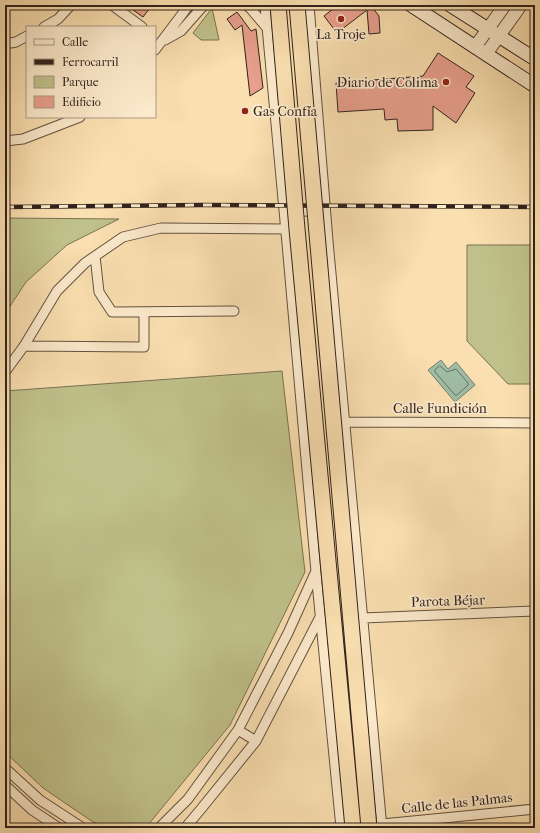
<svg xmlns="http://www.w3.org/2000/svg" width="540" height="833" font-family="'IM FELL French Canon',serif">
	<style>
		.green { fill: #c0c18a; stroke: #787253 }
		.water { fill: #9fbda6; stroke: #737f6f }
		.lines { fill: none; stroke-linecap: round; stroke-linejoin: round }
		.shore { stroke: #687061; stroke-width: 1 }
		.building { fill: #e89f8d; stroke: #30221c }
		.minor-casing { stroke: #625141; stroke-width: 11 }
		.tertiary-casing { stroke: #625141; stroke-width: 14 }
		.secondary-casing { stroke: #30221c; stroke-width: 15 }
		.minor { stroke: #fceacc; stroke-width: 9 }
		.tertiary { stroke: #fceacc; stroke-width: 12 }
		.secondary { stroke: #fceacc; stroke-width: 13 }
		.rail-casing { stroke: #30221c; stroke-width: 4.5 }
		.rail { stroke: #fceacc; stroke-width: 3; stroke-dasharray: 9; stroke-linecap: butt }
		.primary-bridge-casing { stroke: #30221c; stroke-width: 17; stroke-linecap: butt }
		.primary-bridge { stroke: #fadfb0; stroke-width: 15 }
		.poi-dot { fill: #8f2418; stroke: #fceacc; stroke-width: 1.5 }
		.labels { text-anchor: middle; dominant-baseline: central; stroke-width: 3.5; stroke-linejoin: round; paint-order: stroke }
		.poi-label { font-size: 14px; fill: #30221c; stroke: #fceacc }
		.street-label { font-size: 14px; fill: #30221c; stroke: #fceacc }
	</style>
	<rect width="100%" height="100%" fill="#fadfb0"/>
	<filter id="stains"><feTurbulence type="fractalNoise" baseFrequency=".005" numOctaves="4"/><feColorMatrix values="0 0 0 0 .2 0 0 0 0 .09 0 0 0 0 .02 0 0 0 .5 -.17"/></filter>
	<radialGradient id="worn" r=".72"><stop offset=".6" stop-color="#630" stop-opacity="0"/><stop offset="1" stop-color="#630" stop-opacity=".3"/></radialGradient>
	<path class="green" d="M212 8 219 40H201L193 33Z
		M5 218 119 219 67 245 26 282 5 314Z
		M467 245H535V384H508L467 341Z
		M282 371 305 572 230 725 148 825 112 828 93 822 43 788 5 752V391Z"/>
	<path class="water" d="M441 360 448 369 456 362 475 385 455 402 428 370Z"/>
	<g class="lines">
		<path class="shore" d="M440 366 447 372 456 369 468 383V385L457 395H455L435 372V370Z"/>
	</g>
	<path class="building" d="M126 5H152L143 17Z
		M338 5H374L372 7 379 16 380 33 369 34 367 10 337 33 324 16Z
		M237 12 251 31 256 29 263 88 250 96 242 25 235 30 227 19Z
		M438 53 474 76 466 87 475 93 456 123 433 106V130L398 131 397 119 385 120 384 109 338 112 336 83 423 76Z"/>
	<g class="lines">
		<g class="minor-casing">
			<path id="minor" d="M112 5 142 27
				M246 5 250 8 267 28
				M265 5 285 221 316 572 341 828
				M309 5 328 241 382 828
				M44 27 58 19 71 5
				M165 40 181 31 204 5
				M5 44 16 42 27 36
				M155 50 189 5
				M5 141 23 139 80 117
				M292 215C300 210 310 210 320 213
				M95 256 99 292 112 312 234 311
				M24 346 144 347V313
				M5 372 24 346 57 291 85 263 123 237 161 228 286 229
				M345 422 535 423
				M363 618 535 611
				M238 730 256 741
				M5 768 40 800 83 828
				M5 785 32 810 59 828
				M382 824 535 809
				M159 828 188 799 238 730 288 633 315 573
				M185 828 201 809 256 741 320 617"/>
		</g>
		<g class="tertiary-casing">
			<path id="tertiary" d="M475 47 505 5
				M486 54 521 5"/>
		</g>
		<g class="secondary-casing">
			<path id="secondary" d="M411 5 535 86
				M450 5 535 59"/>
		</g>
		<use href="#minor" class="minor"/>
		<use href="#tertiary" class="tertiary"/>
		<use href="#secondary" class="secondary"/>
		<g class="rail-casing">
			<path id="rail" d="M5 207 203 205 535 207"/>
		</g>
		<use href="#rail" class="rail"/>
		<g class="primary-bridge-casing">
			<path id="primary-bridge" d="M278 5 297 229 353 828
				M297 5 369 828"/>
		</g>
		<use href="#primary-bridge" class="primary-bridge"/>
	</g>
	<g class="poi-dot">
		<circle cx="341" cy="19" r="4"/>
		<circle cx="446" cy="82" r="4"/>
		<circle cx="245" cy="111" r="4"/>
	</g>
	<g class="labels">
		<g class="poi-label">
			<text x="341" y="34">La Troje</text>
			<text x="438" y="82" text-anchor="end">Diario de Colima</text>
			<text x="253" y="111" text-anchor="start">Gas Confía</text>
		</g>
		<g class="street-label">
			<text x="440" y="408">Calle Fundición</text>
			<text transform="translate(448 601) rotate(-2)">Parota Béjar</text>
			<text transform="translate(457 803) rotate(-6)">Calle de las Palmas</text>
		</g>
	</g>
	<rect width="540" height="833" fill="none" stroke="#fadfb0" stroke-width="20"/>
	<rect x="6" y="6" width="528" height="821" fill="none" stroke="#30221c" stroke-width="2"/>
	<rect x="10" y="10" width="520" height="813" fill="none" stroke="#30221c"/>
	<rect x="26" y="26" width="130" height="92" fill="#fceacc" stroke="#aa9a86"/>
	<rect x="34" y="39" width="20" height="6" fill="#fceacc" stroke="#aa9a86"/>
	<text x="62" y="46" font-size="12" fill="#30221c">Calle</text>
	<rect x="34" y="59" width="20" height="6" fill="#30221c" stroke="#aa9a86"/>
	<text x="62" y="66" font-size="12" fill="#30221c">Ferrocarril</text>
	<rect x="34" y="76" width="20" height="12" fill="#c0c18a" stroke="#aa9a86"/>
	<text x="62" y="86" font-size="12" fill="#30221c">Parque</text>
	<rect x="34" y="96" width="20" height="12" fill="#e89f8d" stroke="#aa9a86"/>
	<text x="62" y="106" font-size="12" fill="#30221c">Edificio</text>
	<rect width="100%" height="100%" filter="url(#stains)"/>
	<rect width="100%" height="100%" fill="url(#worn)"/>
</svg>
